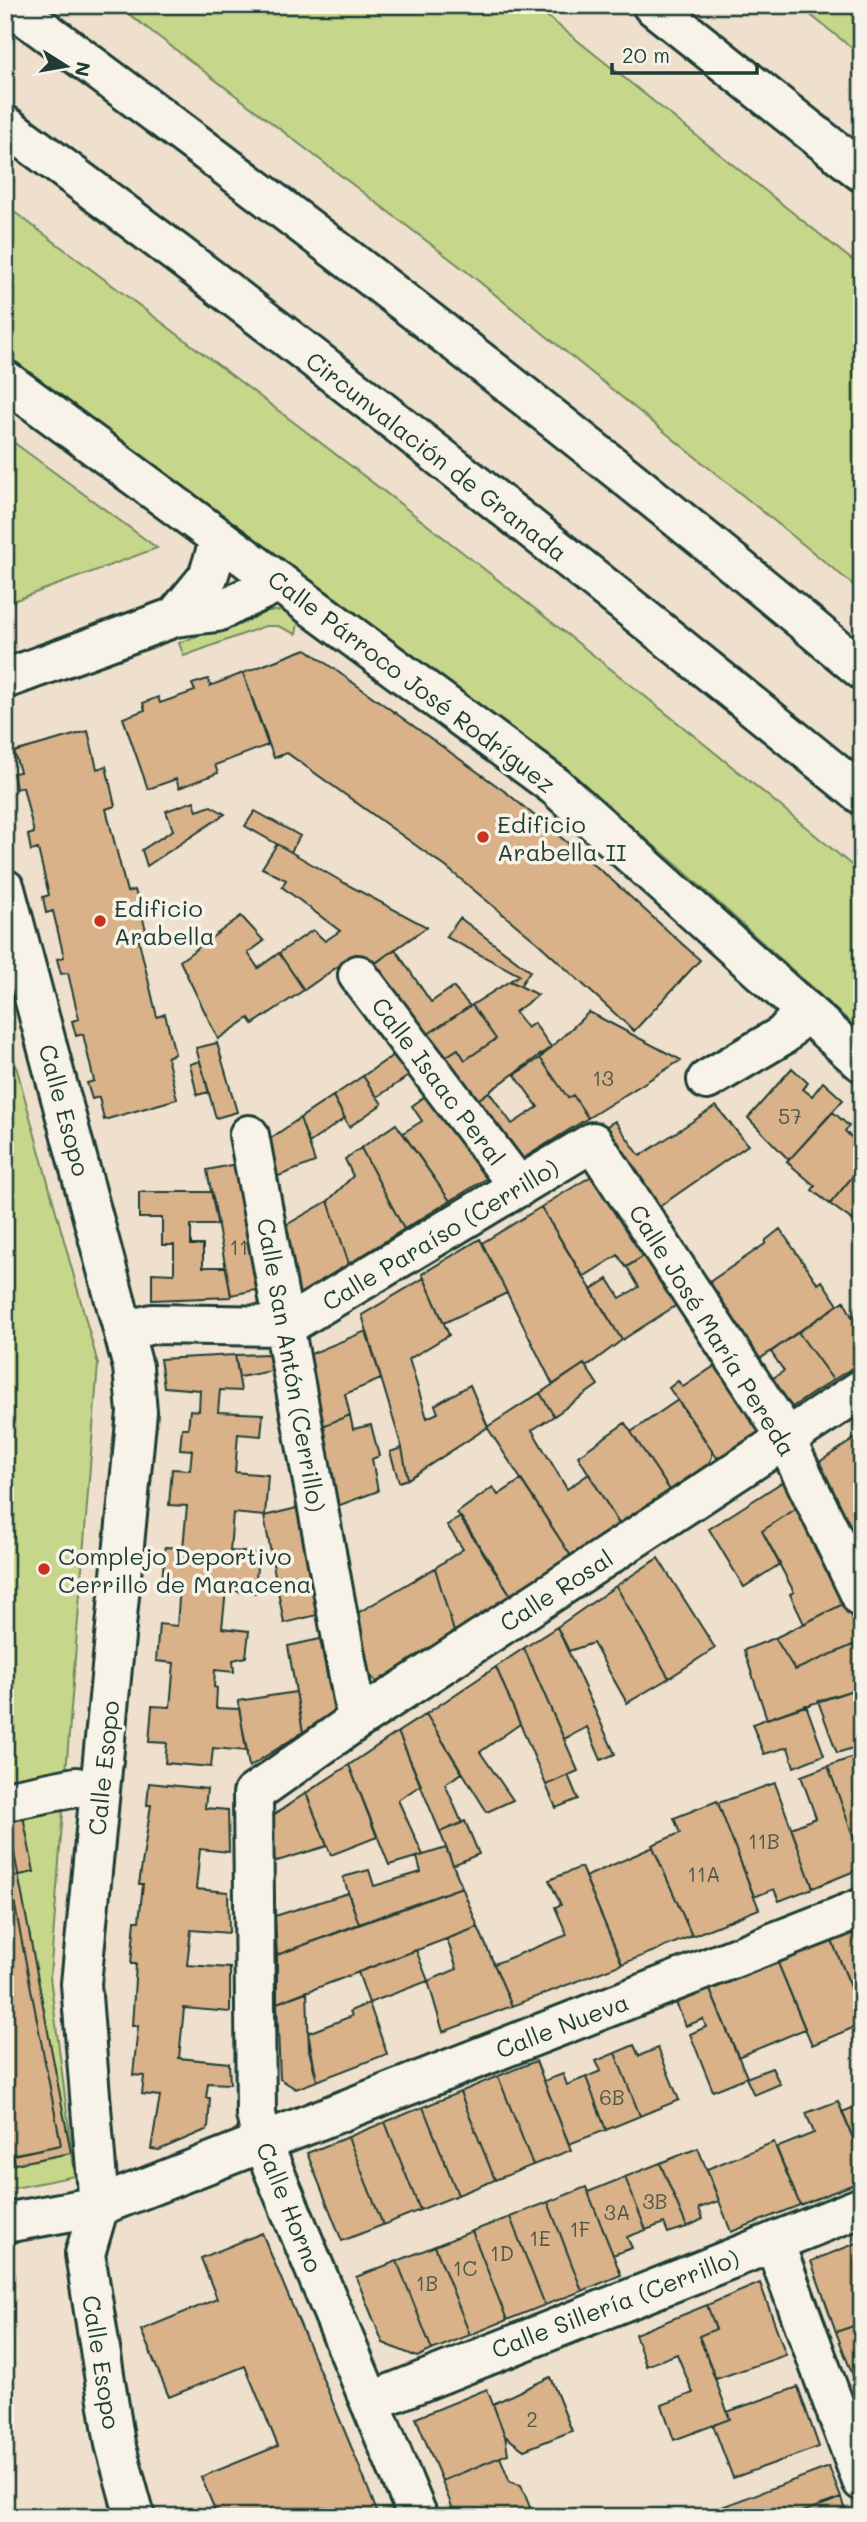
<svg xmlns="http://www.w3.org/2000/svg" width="867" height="2522" font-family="Mali,sans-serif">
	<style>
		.green { fill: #c6d78b; stroke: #728a60; stroke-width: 2 }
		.building { fill: #d9b28a; stroke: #1f3d34; stroke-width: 2 }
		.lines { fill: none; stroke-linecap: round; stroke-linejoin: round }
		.street-casing { stroke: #1f3d34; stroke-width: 44 }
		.secondary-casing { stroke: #1f3d34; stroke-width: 44 }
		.highway-casing { stroke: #1f3d34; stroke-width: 44 }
		.street { stroke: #f7f3e8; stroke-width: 38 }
		.secondary { stroke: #f7f3e8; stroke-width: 38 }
		.highway { stroke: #f7f3e8; stroke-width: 38 }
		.poi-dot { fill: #c8321e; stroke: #f7f3e8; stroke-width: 2.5 }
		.labels { text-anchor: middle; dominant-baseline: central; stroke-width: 7; stroke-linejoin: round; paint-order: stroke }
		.number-label { font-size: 21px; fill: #4e5a4a }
		.street-label { font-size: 24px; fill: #1f3d34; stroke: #f7f3e8 }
		.poi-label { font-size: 24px; fill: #1f3d34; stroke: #f7f3e8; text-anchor: start }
	</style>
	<rect width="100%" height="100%" fill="#eee0cc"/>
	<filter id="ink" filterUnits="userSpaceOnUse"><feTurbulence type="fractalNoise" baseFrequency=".0143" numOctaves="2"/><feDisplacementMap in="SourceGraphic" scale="14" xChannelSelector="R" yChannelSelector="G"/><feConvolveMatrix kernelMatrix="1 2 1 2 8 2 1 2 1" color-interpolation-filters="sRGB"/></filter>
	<g filter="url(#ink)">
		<path class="green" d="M117 5H533L862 268V592L466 271Z
			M798 5H862V56Z
			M5 205C296 422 584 641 862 874V1033L677 865 547 755 5 357Z
			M5 436 157 548 5 604Z
			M264 611H281L299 618 296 634 278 626H265L184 656 179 643Z
			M5 1026 98 1364 50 1977 75 2176 5 2190Z"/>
		<path class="building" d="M306 649 507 793 604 873 700 960 634 1031 539 944 446 867 287 753 274 758 243 673Z
			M243 673 268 745 215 765 218 773 179 788 176 779 148 789 123 718 145 710 143 703 158 697 160 703 195 691 192 684 208 679 210 686Z
			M88 731 97 769 106 766 115 806 106 809 127 892 135 890 146 930 137 933 157 1017 165 1014 175 1054 167 1057 177 1099 104 1120 99 1097 92 1099 87 1083 94 1081 83 1034 76 1036 72 1021 79 1019 68 973 61 974 57 959 64 957 53 911 46 913 43 897 49 895 38 849 31 851 28 835 34 833 23 787 16 789 13 773 20 772 14 752Z
			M194 801 197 811 211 806 225 814 147 866 142 850 173 830 166 811Z
			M255 811 300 836 291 852 245 826Z
			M277 844 346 884 427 927 367 969 356 954 304 990 279 953 313 930 325 941 340 931 282 887 286 880 262 868Z
			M241 916 264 941 248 953 258 968 279 953 304 990 253 1024 249 1018 218 1039 180 961Z
			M460 918 530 971 520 986 510 981 519 975 446 937Z
			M395 949 431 1002 453 987 470 1006 419 1040 367 969Z
			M510 981 538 995 515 1012 527 1028 534 1023 551 1047 468 1107 436 1063 458 1049 465 1060 496 1039 472 1005Z
			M472 1005 496 1039 465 1060 458 1049 436 1063 419 1040Z
			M589 1012 681 1060 588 1118 573 1095 568 1098 540 1058Z
			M217 1043 237 1112 216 1118 196 1048Z
			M398 1052 413 1073 377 1097 363 1076Z
			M540 1058 568 1098 573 1095 588 1118 511 1166 468 1107 489 1092 512 1124 538 1107 515 1075Z
			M200 1061 209 1092 197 1095 190 1064Z
			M792 1068 808 1083 803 1089 812 1096 823 1082 843 1100 789 1160 748 1118Z
			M363 1076 382 1104 349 1127 333 1096Z
			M428 1094 489 1177 450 1201 403 1133 422 1121 412 1106Z
			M333 1096 345 1118 309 1143 300 1118Z
			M716 1106 748 1145 653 1211 600 1130 615 1121 640 1156Z
			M833 1112 849 1126 845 1131 853 1139 862 1129V1165L830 1204 812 1190 815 1186 787 1162Z
			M300 1118 315 1162 271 1179 264 1143Z
			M396 1124 450 1201 404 1229 361 1148Z
			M361 1148 404 1229 349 1264 328 1201 353 1176 345 1159Z
			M241 1163 265 1288 231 1295 207 1170Z
			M862 1165V1227L830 1204Z
			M598 1172 650 1252 626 1267 618 1255 583 1277 541 1207Z
			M139 1192H212L218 1225H191V1245H203V1267H226L231 1297 152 1300V1273L174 1274V1245H162V1218H139Z
			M328 1201 349 1264 294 1298 281 1228Z
			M541 1207 622 1340 586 1367 584 1364 553 1385 482 1243Z
			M780 1229 818 1284 822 1281 838 1305 754 1363 702 1287 765 1244 766 1240Z
			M480 1239 507 1293 444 1323 422 1274Z
			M650 1252 683 1301 622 1340 591 1290 608 1279 620 1298 639 1287 627 1267Z
			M424 1278 449 1335 409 1359 427 1418 438 1413 435 1405 470 1385 488 1427 408 1479 402 1448 362 1315Z
			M844 1301 852 1317 862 1309V1362L833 1380 798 1332Z
			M366 1331 381 1379 345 1394 350 1415 315 1429 301 1358Z
			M798 1332 833 1380 786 1411 767 1382 784 1371 771 1352Z
			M269 1354 272 1371 239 1377 235 1355Z
			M235 1355 241 1391 220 1390 218 1412 263 1414 261 1436 238 1434 235 1472 268 1475 265 1516 233 1513 230 1551 258 1553 255 1593 226 1590 222 1628 249 1631 246 1657 233 1660 234 1672 215 1670 214 1687 217 1688 216 1708 239 1709 247 1751 213 1748 211 1767 165 1763 167 1743 149 1742 152 1706 170 1707 174 1663 156 1661 159 1624 177 1626 180 1585 162 1583 165 1547 183 1548 187 1506 169 1505 172 1469 190 1470 192 1450 180 1449 182 1428H188L190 1410 199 1411 200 1390 164 1387 160 1359Z
			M722 1361 765 1428 717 1458 669 1388 678 1381 683 1387Z
			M584 1364 598 1385 554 1416 540 1393Z
			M540 1393 554 1416 532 1430 567 1489 589 1474 619 1524 571 1556 487 1427Z
			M678 1400 712 1450V1457L709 1463 670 1490 631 1432Z
			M350 1415 353 1429 371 1425 379 1456 372 1459 378 1491 332 1508 315 1429Z
			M625 1423 670 1490 619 1524 578 1456Z
			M862 1434V1556L813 1466Z
			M402 1448 408 1479 399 1482 390 1452Z
			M787 1479 800 1506 762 1531 780 1564 744 1587 709 1529Z
			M521 1480 571 1556 512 1597 457 1513 493 1487 498 1495Z
			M800 1506 845 1603 804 1624 790 1594 794 1592 762 1531Z
			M297 1508 317 1615 284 1623 264 1516Z
			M461 1517 512 1597 455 1635 435 1568 463 1549 447 1525Z
			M658 1558 715 1648 669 1678 616 1586Z
			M435 1568 455 1635 383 1682H376L369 1674 356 1614Z
			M616 1586 669 1678 627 1703 593 1643 569 1651 557 1627Z
			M845 1603 862 1641 795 1670 775 1638Z
			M557 1627 615 1754 601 1760 587 1727 564 1739 524 1648Z
			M775 1638 795 1670 862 1641V1687L767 1719 744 1650Z
			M320 1639 334 1711 303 1732 288 1646Z
			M524 1648 578 1771 546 1785 496 1667Z
			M496 1667 520 1724 480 1752 513 1800 487 1812 426 1714Z
			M862 1687V1745L837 1753 818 1701Z
			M296 1692 303 1732 249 1767 238 1701Z
			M806 1705 824 1755 794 1767 788 1747 764 1754 752 1724Z
			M426 1714 462 1773 445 1784 462 1823 440 1832 398 1732Z
			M398 1732 421 1785 398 1800 423 1855 389 1865 349 1765Z
			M862 1754V1861L828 1766Z
			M349 1765 377 1837 331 1855 306 1793Z
			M828 1766 862 1861V1868L813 1888 791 1828 816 1818 801 1776Z
			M568 1775 578 1799 556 1808 546 1785Z
			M149 1783 207 1789 205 1808 228 1810 229 1852 200 1849 196 1889 228 1892 229 1933 191 1930 187 1965 230 1968V2012L184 2008 179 2058 229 2063 230 2084 208 2083 206 2098H210L208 2129 159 2150 151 2149 160 2096 142 2094 144 2076 133 2075 138 2026H132L136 1964H131L132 1953 135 1921H139L143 1884H139L151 1805H147Z
			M775 1783 813 1888 779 1901 774 1889 754 1897 718 1803Z
			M306 1793 327 1846 274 1862 272 1816Z
			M717 1801 759 1909 692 1936 652 1845 680 1833 674 1818Z
			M21 1806 34 1872 10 1877 5 1854V1809Z
			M5 1821H8L71 2153 15 2164 13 2155 61 2145 5 1854Z
			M465 1821 479 1854 453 1865 440 1832Z
			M653 1847 692 1936 622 1964 585 1877Z
			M446 1848 462 1887 359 1924 343 1877 369 1870 374 1886 421 1872 417 1857Z
			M5 1854 61 2145 5 2156Z
			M581 1867 622 1964 512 2006 494 1964 567 1935 555 1907 561 1905 549 1880Z
			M462 1887 478 1927 277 2003V1955Z
			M348 1893 359 1924 277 1955 275 1916Z
			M478 1927 512 2006 443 2032 428 1981 457 1969 447 1939Z
			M862 1929V1997L856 1999 832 1941Z
			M832 1941 862 2014V2024L812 2045 778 1963Z
			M416 1950 428 1981 369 2003 358 1972Z
			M778 1963 805 2029 738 2057 710 1990Z
			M710 1990 747 2077 713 2091 690 2034 706 2027 703 2019 686 2026 676 2003Z
			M307 1991 309 2050 317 2081 296 2089 280 2079 277 2003Z
			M369 2003 387 2054 317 2081 308 2033 352 2016 350 2011Z
			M634 2045 639 2056 658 2048 679 2100 640 2116 615 2053Z
			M615 2053 640 2116 606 2130 586 2077 601 2071 596 2061Z
			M536 2061 571 2150 533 2165 498 2076Z
			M772 2068 780 2084 754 2095 746 2078Z
			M563 2074 567 2085 586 2077 606 2130 569 2144 544 2081Z
			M498 2076 533 2165 495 2180 460 2092Z
			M460 2092 495 2180 458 2195 423 2107Z
			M838 2101 862 2160V2181L800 2205 776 2148 814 2133 806 2113Z
			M862 2104V2160L842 2112Z
			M423 2107 458 2195 420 2210 385 2122Z
			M385 2122 420 2210 383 2225 348 2137Z
			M348 2137 383 2225 342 2241 307 2153Z
			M774 2142 800 2205 731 2232 707 2169Z
			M698 2148 719 2201 699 2208 703 2219 687 2227 660 2163Z
			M660 2163 687 2227 668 2233 664 2223 646 2230 625 2177Z
			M625 2177 646 2230 627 2237 632 2248 613 2255 588 2192Z
			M586 2187 621 2275 582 2291 548 2202Z
			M548 2202 582 2291 545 2305 510 2217Z
			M510 2217 545 2305 507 2320 472 2231Z
			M472 2231 507 2320 470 2335 435 2246Z
			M262 2233 358 2463 379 2517H218L201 2477 278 2446 245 2366 169 2397 141 2330 217 2299 201 2258Z
			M862 2241V2323L836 2332 811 2261Z
			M435 2246 470 2335 432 2350 397 2261Z
			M397 2261 432 2350 417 2357 383 2343 356 2277Z
			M760 2283 786 2355 716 2379 699 2336 716 2329 707 2305Z
			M707 2305 716 2329 699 2336 730 2419 674 2440 662 2405 693 2393 677 2354 646 2366 635 2334Z
			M862 2323V2384L857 2386 836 2332Z
			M550 2377 572 2431 524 2450 505 2436 493 2404Z
			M798 2387 819 2447 733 2478 713 2425 730 2419 727 2412Z
			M487 2389 505 2436 508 2454 442 2481 416 2418Z
			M500 2457 510 2482 521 2485 531 2510 513 2517H456L442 2481Z
			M829 2467 841 2498 788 2517H704L703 2514Z
			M841 2498 847 2517H788Z"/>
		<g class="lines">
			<g class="street-casing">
				<path id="street" d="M652 5 862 172
					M358 975 519 1187
					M707 1080 783 1035 805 1010
					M249 1135 357 1720
					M286 1326 593 1142 778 1424 862 1598
					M125 1331 152 1324 286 1326
					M5 1801 76 1787
					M262 2142 256 2114 253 1794 357 1720 862 1389
					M774 2242 862 2481
					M370 2402 862 2207"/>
			</g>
			<g class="secondary-casing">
				<path id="secondary" d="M5 380 555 786 862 1062
					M175 617 208 577 220 539
					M5 679 175 617 217 612 279 582
					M5 889 133 1367 137 1412 81 1984 99 2206 85 2254 115 2444 135 2517
					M262 2142 418 2517
					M5 2223 99 2206 862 1908"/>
			</g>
			<g class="highway-casing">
				<path id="highway" d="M10 5C300 219 586 438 862 670
					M5 125C297 340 581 566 862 795"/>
			</g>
			<use href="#street" class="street"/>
			<use href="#secondary" class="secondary"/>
			<use href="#highway" class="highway"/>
		</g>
	</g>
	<g class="poi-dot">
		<circle cx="483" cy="837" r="7"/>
		<circle cx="100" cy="921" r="7"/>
		<circle cx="44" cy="1569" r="7"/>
	</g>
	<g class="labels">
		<g class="number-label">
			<text x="603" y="1077">13</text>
			<text x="790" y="1115">57</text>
			<text x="239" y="1246">11</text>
			<text x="764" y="1840">11B</text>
			<text x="704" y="1873">11A</text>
			<text x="612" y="2096">6B</text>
			<text x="655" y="2200">3B</text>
			<text x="617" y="2211">3A</text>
			<text x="580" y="2228">1F</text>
			<text x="540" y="2237">1E</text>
			<text x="502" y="2252">1D</text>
			<text x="465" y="2267">1C</text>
			<text x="427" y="2282">1B</text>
			<text x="532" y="2418">2</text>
		</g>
		<g class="street-label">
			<text transform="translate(437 456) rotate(38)">Circunvalación de Granada</text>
			<text transform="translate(412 681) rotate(37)">Calle Párroco José Rodríguez</text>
			<text transform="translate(439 1081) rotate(53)">Calle Isaac Peral</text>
			<text transform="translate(65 1110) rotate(75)">Calle Esopo</text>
			<text transform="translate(440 1234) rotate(-31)">Calle Paraíso (Cerrillo)</text>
			<text transform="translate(713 1330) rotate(58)">Calle José María Pereda</text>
			<text transform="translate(292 1365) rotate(80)">Calle San Antón (Cerrillo)</text>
			<text transform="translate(556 1590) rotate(-33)">Calle Rosal</text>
			<text transform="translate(103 1768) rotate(-84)">Calle Esopo</text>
			<text transform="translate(562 2025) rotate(-21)">Calle Nueva</text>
			<text transform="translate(290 2207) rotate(68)">Calle Horno</text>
			<text transform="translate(615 2303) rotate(-21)">Calle Sillería (Cerrillo)</text>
			<text transform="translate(102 2362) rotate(81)">Calle Esopo</text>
		</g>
		<g class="poi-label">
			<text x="497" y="823">Edificio<tspan x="497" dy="28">Arabella II</tspan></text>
			<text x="114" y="907">Edificio<tspan x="114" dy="28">Arabella</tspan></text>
			<text x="58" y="1555">Complejo Deportivo<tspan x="58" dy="28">Cerrillo de Maracena</tspan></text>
		</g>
	</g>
	<rect width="867" height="2522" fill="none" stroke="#f7f3e8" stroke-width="28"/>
	<rect x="14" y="14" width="839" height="2494" fill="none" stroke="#1f3d34" stroke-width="2.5" filter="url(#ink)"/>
	<g transform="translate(66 66) rotate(101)" stroke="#f7f3e8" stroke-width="5" paint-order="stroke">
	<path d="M0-5L12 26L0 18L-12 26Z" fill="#1f3d34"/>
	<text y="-10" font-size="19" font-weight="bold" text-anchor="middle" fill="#1f3d34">N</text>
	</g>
	<path d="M612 63v10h145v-10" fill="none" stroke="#1f3d34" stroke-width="3.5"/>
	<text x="622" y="63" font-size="21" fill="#1f3d34" stroke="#f7f3e8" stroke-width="5" paint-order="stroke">20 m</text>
</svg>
